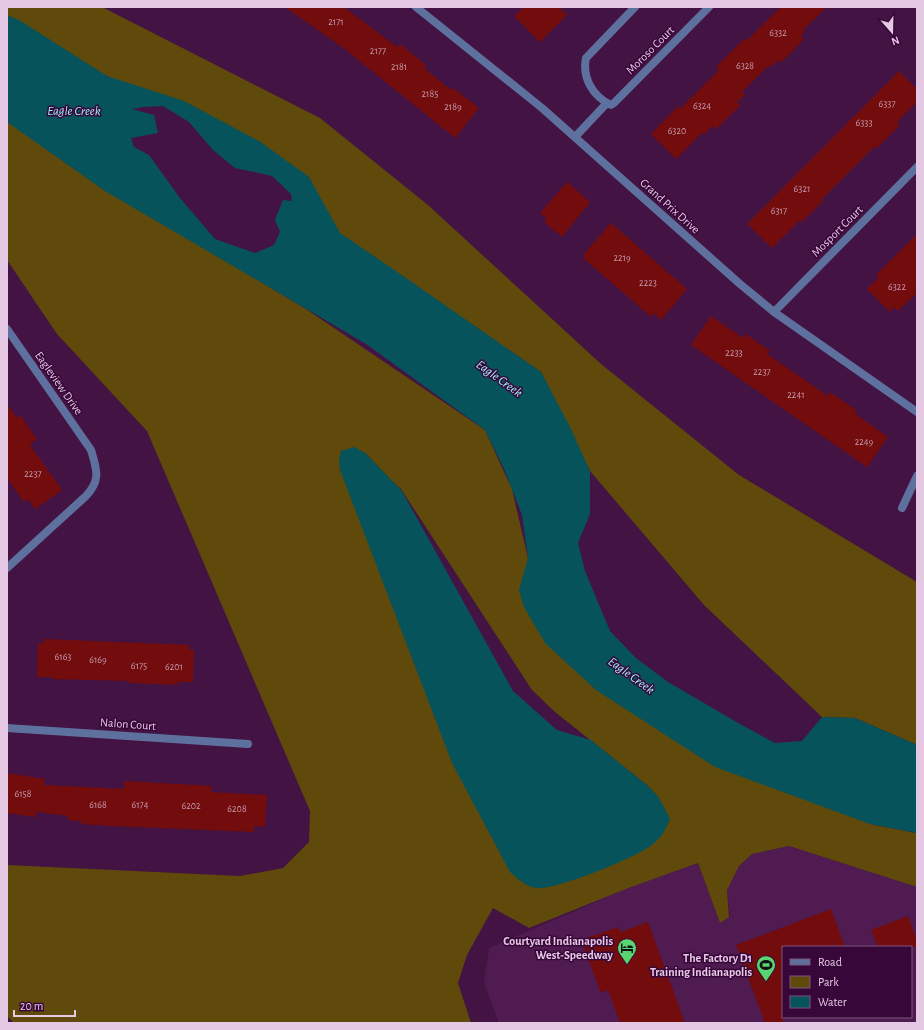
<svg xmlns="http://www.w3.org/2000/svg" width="924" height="1030" font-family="'Alegreya Sans',sans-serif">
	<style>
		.built { fill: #501b50; fill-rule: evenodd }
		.green { fill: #5f490b; fill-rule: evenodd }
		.water { fill: #06535b; fill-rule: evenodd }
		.building { fill: #720c0d }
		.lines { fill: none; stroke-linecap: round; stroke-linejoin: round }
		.service { stroke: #5d709e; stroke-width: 8 }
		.minor { stroke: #5d709e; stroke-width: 8 }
		.labels { text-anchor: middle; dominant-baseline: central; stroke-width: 3; stroke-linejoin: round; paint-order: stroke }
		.number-label { font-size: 10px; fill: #c899ae }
		.street-label { font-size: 12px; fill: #e5c8e4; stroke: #380739 }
		.poi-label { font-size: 12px; font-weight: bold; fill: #e5c8e4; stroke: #380739; text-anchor: end }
		.water-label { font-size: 13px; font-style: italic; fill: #9dedf8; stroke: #380739 }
	</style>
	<rect width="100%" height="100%" fill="#431343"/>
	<path class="built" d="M789 846 917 887V1023H499L484 983 489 948 626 889 698 863 720 923 730 916 727 890 739 866 752 854ZM783 947H911V1017H783Z"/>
	<path class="green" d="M7 7H102L320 118 428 205 601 364 739 475 917 582V745L855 718 822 717 704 605 590 471 541 372 334 230 309 177 107 76 7 20Z
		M7 119 191 240 306 309 485 430 512 489 528 558 524 607 870 824 917 833V887L789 846 752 854 739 866 727 890 729 917 720 923 698 863 626 889 529 928 493 908 467 955 458 983 471 1023H14L7 1016V865L240 876 283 868 309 842 310 811 147 431 57 334 7 260ZM365 453 400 489 399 486 532 690 555 712 648 786 659 798 633 855 569 881 537 888Z"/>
	<path class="water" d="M7 15 19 20 107 76 184 101 259 141 309 177 340 233 406 278 541 372 570 427 590 471V514L578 543 585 571 610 631 636 658 668 682 740 724 775 743 802 741 822 717 855 718 917 745V833L870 824 715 767 596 690 545 643 524 607 519 590 528 558 522 515 504 469 485 430 366 344 105 191 7 122ZM163 106 189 122 213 150 235 168 272 176 291 194 292 201 283 200 275 220 280 232 274 245 255 253 215 239 180 198 149 155 134 147 131 138 158 133 154 115 132 109 143 107Z
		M354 447 365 453 402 491 513 691 557 730 591 740 648 786 659 798 670 819C666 829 662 837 653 844 638 857 554 891 536 888 525 886 518 879 510 872L452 763 340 470 339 459 341 451Z"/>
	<path class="building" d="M285 7H344L397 47 400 44 426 65 424 68 451 90 453 88 479 108 455 138 346 50Z
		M524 7H559L567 15 540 42 514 16Z
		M781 7H827L804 29 805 31 801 35 804 39 781 63 778 60 771 67 769 65 742 92 745 95 737 102 741 105 716 129 712 126 704 135 702 133 676 159 651 134 678 106 680 109 719 70 716 67 744 39 746 41Z
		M899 71 917 89V102L897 122 900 125 877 148 875 146 821 200 823 201 802 222 800 220 772 248 747 224Z
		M567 182 590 202 562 237 544 222 547 219 540 213Z
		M611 223 687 289 661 320 654 313 651 317 583 258 585 256 583 255Z
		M917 234V293L898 311 894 307 890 312 867 289 879 277 876 275Z
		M711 316 743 338 746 334 770 351 767 354 828 396 830 392 857 411 855 414 888 437 867 467 691 345Z
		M7 404 17 418 20 415 37 439 30 445 62 490 35 509 28 499 24 502 7 478Z
		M44 639 189 645V650H194L193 682H178V685L129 683V681L52 679V677H37L38 643H44Z
		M7 773 45 779 44 785 124 789V781L212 786 211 792 267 795 265 827 254 826V832L112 826 81 824V821L68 820V816L36 812 35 817 7 813Z
		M831 909 845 947H783V1023H765L736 945Z
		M908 916 917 940V947H878L871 930Z
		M648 922 685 1023H620L608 990 601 993 581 940 618 927 620 932Z"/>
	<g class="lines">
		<path class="service" d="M635 7 586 58C582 77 592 96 611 105L614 103 709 7
			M575 137 607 103
			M774 312 917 167
			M902 508 917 476"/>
		<path class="minor" d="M416 7 542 108 740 284 774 312 917 412
			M7 329 91 450C97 470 101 480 86 496L7 568
			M7 728 248 744"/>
	</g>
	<defs>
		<g id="hotel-pin" transform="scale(1)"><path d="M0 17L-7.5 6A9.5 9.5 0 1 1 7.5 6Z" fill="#58d570" stroke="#380739"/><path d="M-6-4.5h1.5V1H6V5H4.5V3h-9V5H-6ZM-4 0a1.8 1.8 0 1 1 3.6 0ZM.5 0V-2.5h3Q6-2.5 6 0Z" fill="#111"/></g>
		<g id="stadium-pin" transform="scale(1)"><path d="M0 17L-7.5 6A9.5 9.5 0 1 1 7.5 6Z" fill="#58d570" stroke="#380739"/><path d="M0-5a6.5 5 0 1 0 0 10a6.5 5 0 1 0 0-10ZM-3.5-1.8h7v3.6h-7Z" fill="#111"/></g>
	</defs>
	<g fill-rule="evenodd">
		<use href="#hotel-pin" x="627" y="948"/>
		<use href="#stadium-pin" x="766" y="965"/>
	</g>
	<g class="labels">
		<g class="number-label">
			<text x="336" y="22">2171</text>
			<text x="778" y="33">6332</text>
			<text x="378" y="51">2177</text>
			<text x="745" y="66">6328</text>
			<text x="399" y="67">2181</text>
			<text x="430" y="94">2185</text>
			<text x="887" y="104">6337</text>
			<text x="702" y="106">6324</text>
			<text x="453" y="107">2189</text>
			<text x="864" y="123">6333</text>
			<text x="677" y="131">6320</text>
			<text x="802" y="189">6321</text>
			<text x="779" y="211">6317</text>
			<text x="622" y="258">2219</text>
			<text x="648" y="283">2223</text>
			<text x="897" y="287">6322</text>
			<text x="734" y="353">2233</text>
			<text x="762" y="372">2237</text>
			<text x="796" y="395">2241</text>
			<text x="864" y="442">2249</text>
			<text x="33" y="474">2237</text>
			<text x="63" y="657">6163</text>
			<text x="98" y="660">6169</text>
			<text x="139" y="666">6175</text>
			<text x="174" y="667">6201</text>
			<text x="23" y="794">6158</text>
			<text x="98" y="805">6168</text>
			<text x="140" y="805">6174</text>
			<text x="191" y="806">6202</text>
			<text x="237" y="809">6208</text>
		</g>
		<g class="street-label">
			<text transform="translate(650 50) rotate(-45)">Moroso Court</text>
			<text transform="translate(670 206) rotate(42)">Grand Prix Drive</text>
			<text transform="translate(837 231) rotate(-45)">Mosport Court</text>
			<text transform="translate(59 383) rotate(55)">Eagleview Drive</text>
			<text transform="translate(128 724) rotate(4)">Nalon Court</text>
		</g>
		<g class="poi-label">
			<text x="613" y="941">Courtyard Indianapolis<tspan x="613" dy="14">West-Speedway</tspan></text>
			<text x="752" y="958">The Factory D1<tspan x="752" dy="14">Training Indianapolis</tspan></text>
		</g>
		<g class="water-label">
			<text x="74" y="111">Eagle Creek</text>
			<text transform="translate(499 379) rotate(36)">Eagle Creek</text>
			<text transform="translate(631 676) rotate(36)">Eagle Creek</text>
		</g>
	</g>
	<rect width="924" height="1030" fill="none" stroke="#e5c8e4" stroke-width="16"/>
	<rect x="782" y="946" width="130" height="72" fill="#380739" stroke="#7d547d"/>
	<rect x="790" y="959" width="20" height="6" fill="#5d709e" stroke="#7d547d"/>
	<text x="818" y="966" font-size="12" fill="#e5c8e4">Road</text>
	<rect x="790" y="976" width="20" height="12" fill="#5f490b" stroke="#7d547d"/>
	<text x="818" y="986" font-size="12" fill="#e5c8e4">Park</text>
	<rect x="790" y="996" width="20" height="12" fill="#06535b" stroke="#7d547d"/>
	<text x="818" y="1006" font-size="12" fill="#e5c8e4">Water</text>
	<g transform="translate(892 32) rotate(160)" stroke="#380739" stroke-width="3" paint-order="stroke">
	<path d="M0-3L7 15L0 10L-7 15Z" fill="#e5c8e4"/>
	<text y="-6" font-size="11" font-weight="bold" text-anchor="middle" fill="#e5c8e4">N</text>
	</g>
	<path d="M14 1010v6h61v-6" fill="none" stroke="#e5c8e4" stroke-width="2"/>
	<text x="20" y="1010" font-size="12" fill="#e5c8e4" stroke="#380739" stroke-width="3" paint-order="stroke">20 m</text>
</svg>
